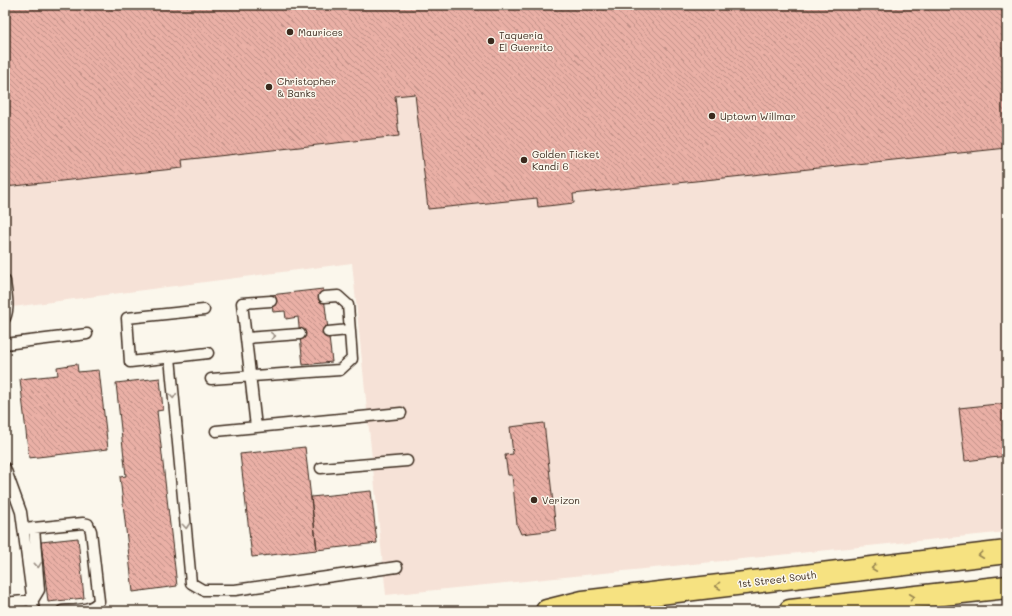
<svg xmlns="http://www.w3.org/2000/svg" width="1012" height="616" font-family="Mali,sans-serif">
	<style>
		.built { fill: #f6e2d7 }
		.building { fill: url(#building-back-hatch); stroke: #3b2a1e }
		.lines { fill: none; stroke-linecap: round; stroke-linejoin: round }
		.lane-casing { stroke: #3b2a1e; stroke-width: 13 }
		.primary-casing { stroke: #3b2a1e; stroke-width: 25 }
		.lane { stroke: #fbf7ec; stroke-width: 10 }
		.primary { stroke: #f6e281; stroke-width: 22 }
		.oneway { stroke: #9b9085 }
		.oneway2 { stroke: #988650 }
		.poi-dot { fill: #3b2a1e; stroke: #fbf7ec; stroke-width: 1.5 }
		.labels { text-anchor: middle; dominant-baseline: central; stroke-width: 3; stroke-linejoin: round; paint-order: stroke }
		.poi-label { font-size: 10px; fill: #3b2a1e; stroke: #fbf7ec; text-anchor: start }
		.street-label { font-size: 10px; fill: #3b2a1e; stroke: #fbf7ec }
	</style>
	<defs>
		<pattern id="building-back-hatch" width="6" height="6" patternUnits="userSpaceOnUse"><rect width="6" height="6" fill="#eab0a6"/><path d="M-1 5l2 2M0 0l6 6M5-1l2 2" fill="none" stroke="#bf8f87"/></pattern>
	</defs>
	<rect width="100%" height="100%" fill="#fbf7ec"/>
	<filter id="ink" filterUnits="userSpaceOnUse"><feTurbulence type="fractalNoise" baseFrequency=".025" numOctaves="2"/><feDisplacementMap in="SourceGraphic" scale="8" xChannelSelector="R" yChannelSelector="G"/><feConvolveMatrix kernelMatrix="1 2 1 2 8 2 1 2 1" color-interpolation-filters="sRGB"/></filter>
	<g filter="url(#ink)">
		<path class="built" d="M5 5H1007V532L386 595 352 263 5 308Z"/>
		<path class="building" d="M5 5H1007V148L573 194 574 203 538 207 537 198 428 209 415 94 395 96 399 136 182 160 183 168 5 187Z
			M323 289 332 362 303 365 298 317 286 319 285 311 273 312 270 295Z
			M77 364 78 372 99 370 108 449 29 458 20 379 58 375 57 367Z
			M160 378 163 410 157 411 177 586 133 592 120 477 126 476 116 383Z
			M1007 403V456L965 461 959 408Z
			M544 423 556 530 521 534 517 525 512 475H508L505 455 513 454 510 427Z
			M305 447 317 550 252 557 240 454Z
			M371 491 377 543 317 550 311 497Z
			M78 538 84 598 48 602 41 542Z"/>
		<g class="lines">
			<g class="lane-casing">
				<path id="lane" d="M5 281C6 293 10 307 5 318
					M204 310 127 318 130 362 208 353
					M328 332 349 330
					M246 338 300 334
					M5 344 87 334
					M170 357 191 583 203 590H235L397 567
					M211 379 340 370 352 359 348 305 338 296 324 297
					M256 427 242 303 271 301
					M216 431 401 413
					M5 468 21 512 34 611
					M321 468 407 461
					M24 529 83 523 88 524 91 531 99 601C92 611 74 610 62 611
					M5 603 33 600 39 590 34 528"/>
			</g>
			<g class="primary-casing">
				<path id="primary" d="M547 611 583 602 1007 552
					M790 611 1007 587"/>
			</g>
			<use href="#lane" class="lane"/>
			<use href="#primary" class="primary"/>
		</g>
		<defs><path id="oneway-chevron" d="M-2-3.5L2.5 0L-2 3.5" fill="none" stroke-width="1.6" stroke-linecap="round" stroke-linejoin="round"/></defs>
		<g class="oneway">
			<use href="#oneway-chevron" transform="translate(273 336) rotate(-4)"/>
			<use href="#oneway-chevron" transform="translate(173 396) rotate(85)"/>
			<use href="#oneway-chevron" transform="translate(186 526) rotate(85)"/>
			<use href="#oneway-chevron" transform="translate(38 565) rotate(84)"/>
		</g>
		<g class="oneway2">
			<use href="#oneway-chevron" transform="translate(981 555) rotate(173)"/>
			<use href="#oneway-chevron" transform="translate(874 568) rotate(173)"/>
			<use href="#oneway-chevron" transform="translate(718 586) rotate(173)"/>
			<use href="#oneway-chevron" transform="translate(912 597) rotate(-7)"/>
		</g>
	</g>
	<g class="poi-dot">
		<circle cx="290" cy="32" r="4"/>
		<circle cx="491" cy="41" r="4"/>
		<circle cx="269" cy="87" r="4"/>
		<circle cx="712" cy="116" r="4"/>
		<circle cx="524" cy="160" r="4"/>
		<circle cx="534" cy="500" r="4"/>
	</g>
	<g class="labels">
		<g class="poi-label">
			<text x="298" y="32">Maurices</text>
			<text x="499" y="35">Taqueria<tspan x="499" dy="12">El Guerrito</tspan></text>
			<text x="277" y="81">Christopher<tspan x="277" dy="12">&amp; Banks</tspan></text>
			<text x="720" y="116">Uptown Willmar</text>
			<text x="532" y="154">Golden Ticket<tspan x="532" dy="12">Kandi 6</tspan></text>
			<text x="542" y="500">Verizon</text>
		</g>
		<g class="street-label">
			<text transform="translate(777 579) rotate(-7)">1st Street South</text>
		</g>
	</g>
	<rect width="1012" height="616" fill="none" stroke="#fbf7ec" stroke-width="20"/>
	<rect x="10" y="10" width="992" height="596" fill="none" stroke="#3b2a1e" stroke-width="1.5" filter="url(#ink)"/>
</svg>
